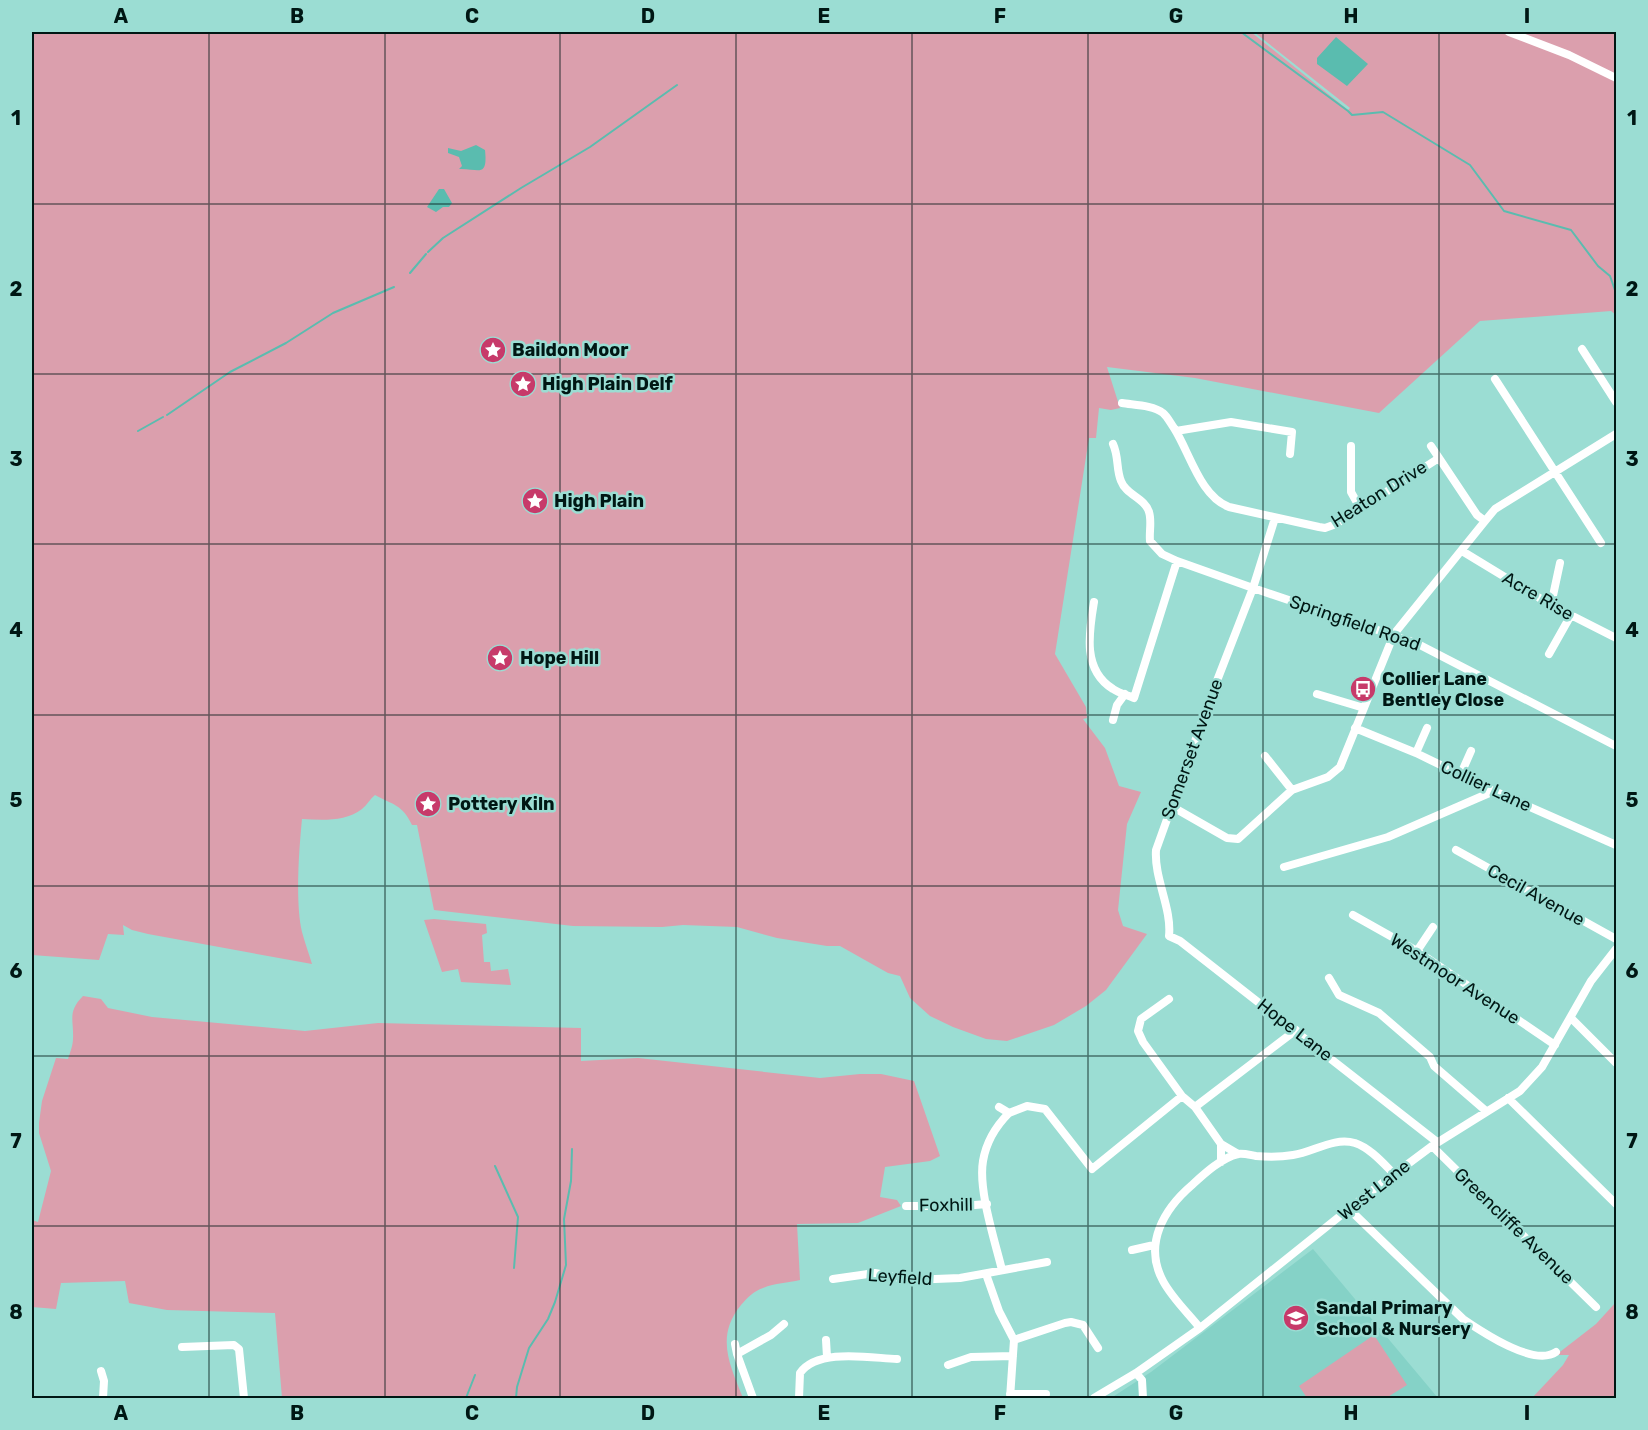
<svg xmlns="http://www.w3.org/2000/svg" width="1648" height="1430" font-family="Rubik,sans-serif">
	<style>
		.built { fill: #85d2c7 }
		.green { fill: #db9fad }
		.water { fill: #5abcaf }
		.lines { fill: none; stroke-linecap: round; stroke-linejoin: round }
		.stream { stroke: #5abcaf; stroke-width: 2 }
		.minor { stroke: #fff; stroke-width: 8 }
		.grid { fill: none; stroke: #001714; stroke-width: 1.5; stroke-opacity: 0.55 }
		.labels { text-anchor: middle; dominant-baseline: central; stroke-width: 5; stroke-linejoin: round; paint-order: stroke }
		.poi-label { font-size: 18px; font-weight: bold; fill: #001714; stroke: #9bddd3; text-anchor: start }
		.street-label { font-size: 18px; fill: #001714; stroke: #9bddd3 }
		.neatline { fill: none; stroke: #001714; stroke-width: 2 }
		.grid-label { font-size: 20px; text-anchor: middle; font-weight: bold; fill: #001714 }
	</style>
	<rect width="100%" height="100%" fill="#9bddd3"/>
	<path class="built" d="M1313 1249 1438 1398H1111L1151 1372Z"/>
	<path class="green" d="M32 32H1251L1348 110 1350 108 1254 32H1616V315L1611 311 1480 321 1379 413 1195 378 1107 367 1120 408 1111 410 1099 408 1096 438H1089L1055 654 1086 707 1087 718 1083 719 1105 748 1119 786 1141 792 1127 824 1118 910 1123 926 1147 934 1106 990 1086 1006 1054 1025 1007 1041 986 1039 953 1027 930 1016 910 998 900 976 888 973 840 946H827L777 938 737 927 683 925 662 927 573 926 434 910 417 825H412C402 804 393 805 375 795 370 799 367 805 362 809 345 822 322 820 302 819 299 850 295 902 302 932 305 943 309 954 312 964L148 934 132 930 123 925 124 935 108 934 99 960 32 955Z
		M434 919 486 924 487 933 482 935 484 962H490L491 971 508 969 511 985 461 982 458 969 442 972 424 920Z
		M83 996 101 999 108 1008 152 1017 305 1031 378 1023 581 1028V1061L638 1058 820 1078 860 1074H881L914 1081 940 1156 930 1161 885 1167 880 1197 897 1200 901 1206 858 1223 797 1224 800 1280C788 1283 775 1283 763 1288 754 1291 747 1298 741 1305 715 1337 730 1365 743 1398H282L275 1313 167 1310 129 1303 125 1281 61 1283 56 1309 32 1307V1220L38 1222 51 1171 39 1133V1123L42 1101 56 1058 68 1059C70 1053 73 1045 73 1039 74 1020 67 1012 83 996Z
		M1616 1302V1398H1532L1563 1365 1569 1355H1556L1596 1324Z
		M1374 1335 1407 1385 1386 1398H1307L1299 1386Z"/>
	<path class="water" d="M1336 37 1368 64 1347 86 1317 64V58Z
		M476 145 485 150C488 179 478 168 459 169L462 166 459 157 448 153V148L461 151Z
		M439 189H444L452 203 449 207H443L436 212 427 207Z"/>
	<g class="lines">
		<path class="stream" d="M1241 32 1348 111 1352 115 1383 112 1470 165 1504 211 1571 230 1598 266 1610 276 1616 293
			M428 252 443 238 521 188 590 147 677 85
			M410 273 426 254
			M167 415 230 372 286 343 333 313 394 287
			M138 431 163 417
			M495 1166 518 1217 514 1268
			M466 1398 475 1375
			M516 1398 517 1387 529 1348 548 1319 555 1302 566 1265 564 1219 571 1181 572 1149"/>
		<path class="minor" d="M1509 32 1569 55 1616 78
			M1582 349 1616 402
			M1495 379 1601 543
			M1122 403C1134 405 1153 405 1163 413 1167 416 1171 424 1174 428 1190 453 1200 496 1229 507L1319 527 1325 528 1336 524 1439 458
			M1176 431 1231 422 1292 432 1290 454
			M1113 444C1119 457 1116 469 1121 481 1126 495 1145 498 1149 512 1152 521 1149 532 1150 541L1162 554 1177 561 1253 588 1416 643 1616 746
			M1351 446V492L1360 508
			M1431 446 1477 515 1485 521
			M1275 518 1253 588 1213 691 1156 850C1154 879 1172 908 1169 936L1180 941 1437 1142
			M1462 551 1551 605 1616 638
			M1094 602C1089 632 1082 670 1113 689 1119 693 1127 695 1134 698L1177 561
			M1551 605 1560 563
			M1549 654 1571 615
			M1317 694 1364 708
			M1113 720 1117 705 1125 694
			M1355 728 1416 753 1494 791 1616 845
			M1416 753 1427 728
			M1265 756 1292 790
			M1460 776 1471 751
			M1171 806 1227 838 1238 839 1292 790 1328 777 1340 767 1394 634 1485 521 1495 509 1616 434
			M1456 850 1616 939
			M1284 867 1388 837 1494 791
			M1353 915 1417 951 1555 1045
			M1417 951 1433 927
			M1329 978 1339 995 1379 1013 1430 1057 1434 1066 1486 1111
			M1169 999 1141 1019 1138 1031 1143 1042 1182 1096
			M1571 1018 1616 1063
			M1508 1098 1616 1204
			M999 1107 1009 1113 1027 1106 1045 1109 1092 1169 1182 1096 1195 1107 1296 1030
			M1195 1107 1221 1144
			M1432 1146 1596 1307
			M1221 1162V1144L1238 1154
			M906 1206H963L987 1204
			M1349 1209 1463 1319C1482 1332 1534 1367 1556 1352
			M1132 1250 1154 1245
			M1002 1270C995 1241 978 1190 983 1161 986 1143 996 1126 1009 1113
			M986 1274 999 1311 1014 1340 1010 1398
			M833 1279 875 1273 910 1280 960 1278 1047 1262
			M1200 1328C1188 1313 1172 1298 1163 1281 1143 1244 1164 1209 1192 1185 1204 1174 1221 1158 1238 1154 1243 1153 1250 1155 1256 1156 1268 1157 1281 1157 1293 1155 1314 1152 1333 1137 1355 1143 1370 1148 1383 1163 1394 1174
			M826 1340 827 1357
			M1014 1340 1065 1323 1071 1322 1083 1325 1098 1348
			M735 1344 737 1354
			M182 1347 234 1345 239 1349 244 1398
			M948 1365 971 1357 1013 1356
			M101 1371 104 1381 103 1398
			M1136 1373 1142 1380 1143 1398
			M1010 1394H1046
			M753 1398 737 1354 771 1335 784 1324
			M799 1398 800 1373C818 1348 870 1358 897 1359
			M1094 1398 1136 1373 1200 1328 1365 1196 1432 1146 1520 1091 1542 1067 1591 981 1616 949"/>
	</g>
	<path class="grid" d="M209 32V1398M385 32V1398M560 32V1398M736 32V1398M912 32V1398M1088 32V1398M1263 32V1398M1439 32V1398M32 204H1616M32 374H1616M32 544H1616M32 715H1616M32 886H1616M32 1056H1616M32 1226H1616"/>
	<defs>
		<g id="sight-disc" transform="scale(1.35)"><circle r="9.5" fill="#c73a6a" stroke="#9bddd3"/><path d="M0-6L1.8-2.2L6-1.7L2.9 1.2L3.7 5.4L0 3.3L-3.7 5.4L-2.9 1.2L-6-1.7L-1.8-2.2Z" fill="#fff"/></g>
		<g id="bus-disc" transform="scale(1.35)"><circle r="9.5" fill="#c73a6a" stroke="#9bddd3"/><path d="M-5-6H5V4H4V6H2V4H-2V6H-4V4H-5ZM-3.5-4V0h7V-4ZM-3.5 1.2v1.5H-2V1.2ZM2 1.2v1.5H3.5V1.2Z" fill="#fff"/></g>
		<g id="school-disc" transform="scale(1.35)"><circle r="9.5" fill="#c73a6a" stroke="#9bddd3"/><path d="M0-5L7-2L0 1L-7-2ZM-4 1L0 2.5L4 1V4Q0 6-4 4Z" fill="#fff"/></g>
	</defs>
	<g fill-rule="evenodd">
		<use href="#sight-disc" x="493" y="350"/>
		<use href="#sight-disc" x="523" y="384"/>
		<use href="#sight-disc" x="535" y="501"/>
		<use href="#sight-disc" x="500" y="658"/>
		<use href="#bus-disc" x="1363" y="689"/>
		<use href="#sight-disc" x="428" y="804"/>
		<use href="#school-disc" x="1296" y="1318"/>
	</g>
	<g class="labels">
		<g class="poi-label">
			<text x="512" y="350">Baildon Moor</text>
			<text x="542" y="384">High Plain Delf</text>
			<text x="554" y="501">High Plain</text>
			<text x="520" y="658">Hope Hill</text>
			<text x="1382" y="679">Collier Lane<tspan x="1382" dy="21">Bentley Close</tspan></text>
			<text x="448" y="804">Pottery Kiln</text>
			<text x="1316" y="1308">Sandal Primary<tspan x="1316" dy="21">School &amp; Nursery</tspan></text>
		</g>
		<g class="street-label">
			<text transform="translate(1379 494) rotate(-32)">Heaton Drive</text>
			<text transform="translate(1538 596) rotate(30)">Acre Rise</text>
			<text transform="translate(1355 623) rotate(19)">Springfield Road</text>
			<text transform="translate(1192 749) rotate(-70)">Somerset Avenue</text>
			<text transform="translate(1486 786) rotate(25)">Collier Lane</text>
			<text transform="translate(1536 895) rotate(29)">Cecil Avenue</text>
			<text transform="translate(1455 979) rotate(33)">Westmoor Avenue</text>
			<text transform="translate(1295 1030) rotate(38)">Hope Lane</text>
			<text transform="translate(1374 1190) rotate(-38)">West Lane</text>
			<text transform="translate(946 1205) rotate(-1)">Foxhill</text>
			<text transform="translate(1514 1226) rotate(44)">Greencliffe Avenue</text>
			<text transform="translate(900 1277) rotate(4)">Leyfield</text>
		</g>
	</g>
	<rect width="1648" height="1430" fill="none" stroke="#9bddd3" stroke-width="66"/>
	<rect x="33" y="33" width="1582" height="1364" class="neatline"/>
	<g class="grid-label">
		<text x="121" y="23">A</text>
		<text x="297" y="23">B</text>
		<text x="472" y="23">C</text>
		<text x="648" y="23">D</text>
		<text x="824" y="23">E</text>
		<text x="1000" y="23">F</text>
		<text x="1176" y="23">G</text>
		<text x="1351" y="23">H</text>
		<text x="1527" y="23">I</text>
		<text x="16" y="125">1</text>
		<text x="1632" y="125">1</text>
		<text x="16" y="296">2</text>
		<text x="1632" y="296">2</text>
		<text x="16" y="466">3</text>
		<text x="1632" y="466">3</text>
		<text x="16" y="637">4</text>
		<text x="1632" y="637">4</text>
		<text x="16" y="807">5</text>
		<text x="1632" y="807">5</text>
		<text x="16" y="978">6</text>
		<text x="1632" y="978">6</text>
		<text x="16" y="1148">7</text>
		<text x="1632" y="1148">7</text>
		<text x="16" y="1319">8</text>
		<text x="1632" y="1319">8</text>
		<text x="121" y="1420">A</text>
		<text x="297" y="1420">B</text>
		<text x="472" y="1420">C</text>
		<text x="648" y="1420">D</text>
		<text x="824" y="1420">E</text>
		<text x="1000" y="1420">F</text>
		<text x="1176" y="1420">G</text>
		<text x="1351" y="1420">H</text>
		<text x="1527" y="1420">I</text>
	</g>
</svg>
